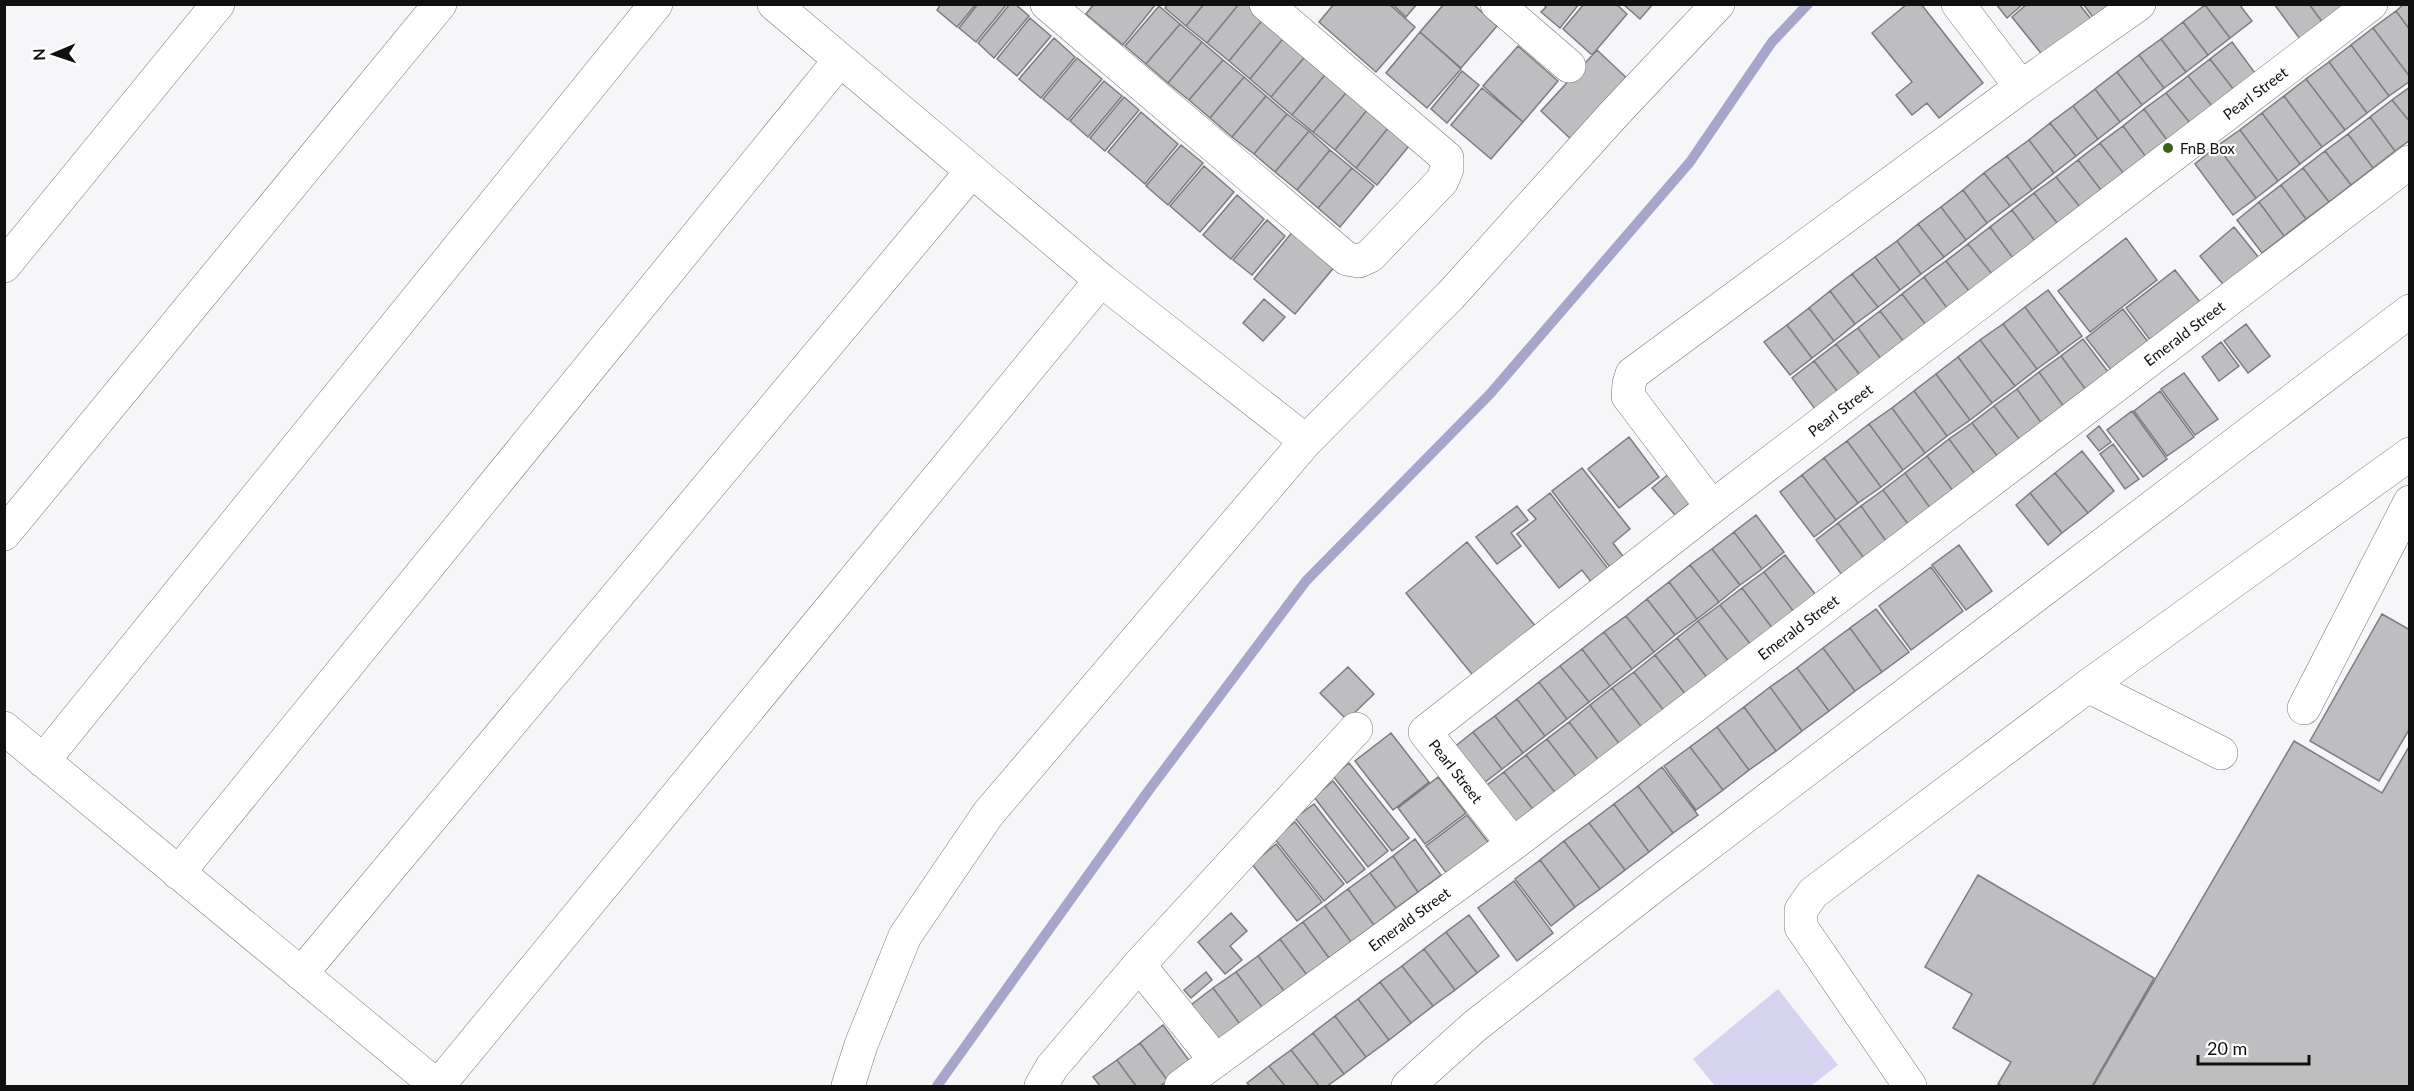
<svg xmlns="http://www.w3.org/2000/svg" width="2414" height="1091" font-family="Lato,sans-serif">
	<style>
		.green { fill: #d5d3ef }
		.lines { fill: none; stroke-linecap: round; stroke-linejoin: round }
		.stream { stroke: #a7a5ca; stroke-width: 10 }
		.building { fill: #bebec1; stroke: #7d7d80; stroke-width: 1.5 }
		.minor-casing { stroke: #78787b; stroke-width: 34 }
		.minor { stroke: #fff; stroke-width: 33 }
		.poi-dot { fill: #3a621c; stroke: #fff; stroke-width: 2 }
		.labels { text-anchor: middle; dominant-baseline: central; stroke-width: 4.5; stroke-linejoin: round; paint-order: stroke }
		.street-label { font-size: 15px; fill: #101011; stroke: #fff }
		.poi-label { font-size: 15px; fill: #101011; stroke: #fff; text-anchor: start }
	</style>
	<rect width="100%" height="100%" fill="#f6f6f9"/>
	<path class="green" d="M1778 989 1838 1065 1811 1086H1715L1693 1059Z"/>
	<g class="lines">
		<path class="stream" d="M937 1086 1149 790 1306 581 1490 394 1690 162 1772 42 1808 4"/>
	</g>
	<path class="building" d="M941 4H976L957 27 937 10Z
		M978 4H1007L976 42 959 28Z
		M1010 4H1015L1029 16 994 58 978 43Z
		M1094 4H1156L1123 45 1086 14Z
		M1168 4H1204L1186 26 1165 8Z
		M1204 4H1239L1207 43 1186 26Z
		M1239 4H1250L1265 17 1229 61 1207 43Z
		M1334 4H1389L1415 27 1376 72 1319 22Z
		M1392 4H1417L1406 17Z
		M1444 4H1473L1497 26 1461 68 1420 32Z
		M1543 4H1579L1560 28 1541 12 1546 7Z
		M1584 4H1616L1627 14 1592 55 1563 29Z
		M1623 4H1653L1640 19Z
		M1907 4H1921L1983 83 1939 118 1927 103 1912 115 1896 95 1912 82 1872 33Z
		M1996 4H2023L2007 18Z
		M2027 4H2079L2091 19 2044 57 2012 17Z
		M2083 4H2114L2095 20Z
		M2239 4 2252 21 2230 38 2205 5Z
		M2274 4H2309L2326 27 2303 43Z
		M2309 4H2344L2326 27Z
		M2404 4H2410V30L2396 11Z
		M2205 5 2230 38 2208 55 2183 22Z
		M1159 6 1180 24 1146 64 1125 46Z
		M2396 11 2410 30V77L2373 28Z
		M1265 17 1286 35 1250 79 1229 61Z
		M1030 18 1051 36 1017 76 997 59Z
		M2183 22 2208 55 2186 72 2161 39Z
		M1180 24 1202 42 1168 83 1146 64Z
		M2373 28 2410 77V81L2389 96 2351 45Z
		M1420 32 1461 69 1427 108 1386 73Z
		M1286 35 1308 53 1271 97 1250 79Z
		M1054 38 1075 57 1041 98 1019 79Z
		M2161 39 2186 72 2164 88 2139 55Z
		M1202 42 1223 60 1189 100 1168 83Z
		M2232 42 2255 73 2234 90 2210 59Z
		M2351 45 2389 96 2367 113 2329 62Z
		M1518 46 1558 81 1523 122 1483 86Z
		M1597 50 1632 83 1576 144 1541 111Z
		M1308 53 1329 70 1292 115 1271 97Z
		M2139 55 2164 88 2142 105 2117 72Z
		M1077 58 1102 79 1068 120 1043 99Z
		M2210 59 2234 90 2212 106 2188 76Z
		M1223 60 1244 77 1210 118 1189 100Z
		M2329 62 2367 113 2345 130 2306 79Z
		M1329 70 1350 88 1313 132 1292 115Z
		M1462 71 1479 85 1447 123 1431 109Z
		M2117 72 2142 105 2120 122 2095 89Z
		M2188 76 2212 106 2190 123 2166 93Z
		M1244 77 1266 96 1232 137 1210 118Z
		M2306 79 2345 130 2322 147 2284 96Z
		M1104 81 1122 96 1088 137 1070 121Z
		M2410 87V122L2392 100Z
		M1350 88 1371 105 1335 150 1313 132Z
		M1482 88 1523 122 1491 159 1451 125Z
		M2095 89 2120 122 2098 139 2073 106Z
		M2166 93 2190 123 2167 140 2144 109Z
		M1266 96 1287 114 1254 154 1232 137Z
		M2284 96 2322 147 2300 164 2262 113Z
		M1124 97 1139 110 1105 151 1090 138Z
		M2392 100 2410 122V140L2395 151 2370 117Z
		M1371 105 1392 123 1356 168 1335 150Z
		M2073 106 2098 139 2076 156 2050 123Z
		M2144 109 2167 140 2146 157 2123 126Z
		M1141 112 1178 144 1145 184 1108 152Z
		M2262 113 2300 164 2278 181 2240 130Z
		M1287 114 1309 131 1275 172 1254 154Z
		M2370 117 2395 151 2373 168 2348 134Z
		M1392 123 1413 141 1377 185 1356 168Z
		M2050 123 2076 156 2054 173 2029 140Z
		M2123 126 2146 157 2124 174 2100 143Z
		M2240 130 2278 181 2256 198 2217 146Z
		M1309 131 1330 150 1297 190 1275 172Z
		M2348 134 2373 168 2351 185 2325 151Z
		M2029 140 2054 173 2032 190 2007 156Z
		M2100 143 2124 174 2101 190 2078 160Z
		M1181 145 1203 163 1168 205 1146 186Z
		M2217 146 2256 198 2233 215 2195 164Z
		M1330 150 1352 168 1318 208 1297 190Z
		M2325 151 2351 185 2329 202 2303 168Z
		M2007 156 2032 190 2010 206 1984 173Z
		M2078 160 2101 190 2080 207 2056 177Z
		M1204 166 1234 192 1200 232 1170 206Z
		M1352 168 1374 186 1340 227 1318 208Z
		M2303 168 2329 202 2306 219 2281 185Z
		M1984 173 2010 206 1987 223 1963 190Z
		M2056 177 2080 207 2058 224 2034 193Z
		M2281 185 2306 219 2284 236 2259 202Z
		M1963 190 1987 223 1966 240 1941 207Z
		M2034 193 2058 224 2035 241 2012 210Z
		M1237 195 1264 219 1231 259 1203 235Z
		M2259 202 2284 236 2262 253 2237 220Z
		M1941 207 1966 240 1944 257 1918 224Z
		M2012 210 2035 241 2013 258 1990 227Z
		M1267 220 1285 236 1252 275 1233 260Z
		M1918 224 1944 257 1921 274 1897 241Z
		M1990 227 2013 258 1992 274 1968 244Z
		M2234 227 2260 259 2226 288 2200 256Z
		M1294 230 1336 265 1295 314 1254 279Z
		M2126 238 2157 280 2090 332 2058 291Z
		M1897 241 1921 274 1900 290 1875 257Z
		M1968 244 1992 274 1969 291 1946 261Z
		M1875 257 1900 290 1878 307 1852 274Z
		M1946 261 1969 291 1947 308 1924 277Z
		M2175 270 2204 307 2154 345 2126 308Z
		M1852 274 1878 307 1855 324 1830 291Z
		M1924 277 1947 308 1926 325 1902 294Z
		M2048 290 2082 336 2059 353 2025 307Z
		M1830 291 1855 324 1834 341 1809 308Z
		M1902 294 1926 325 1904 342 1880 311Z
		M1264 299 1285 317 1263 341 1243 323Z
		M2025 307 2059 353 2037 369 2003 324Z
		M1809 308 1834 341 1812 358 1787 325Z
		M2123 309 2152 347 2115 375 2086 338Z
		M1880 311 1904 342 1881 359 1858 328Z
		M2003 324 2037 369 2015 386 1980 340Z
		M2246 324 2270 356 2248 373 2224 341Z
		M1787 325 1812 358 1790 375 1764 342Z
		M1858 328 1881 359 1860 375 1836 344Z
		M2083 339 2112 377 2089 394 2061 356Z
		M1980 340 2015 386 1992 403 1958 357Z
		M2221 342 2239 366 2219 381 2202 357Z
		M1836 344 1860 375 1838 392 1814 361Z
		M2061 356 2089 394 2067 411 2039 372Z
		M1958 357 1992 403 1970 420 1936 374Z
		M1814 361 1838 392 1815 409 1792 378Z
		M2039 372 2067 411 2045 428 2017 389Z
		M2184 373 2218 419 2195 435 2161 389Z
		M1936 374 1970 420 1947 436 1914 391Z
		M2017 389 2045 428 2023 444 1994 406Z
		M1914 391 1947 436 1925 453 1892 408Z
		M2160 391 2194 437 2167 456 2134 411Z
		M1994 406 2023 444 2001 461 1972 423Z
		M1892 408 1925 453 1903 470 1869 424Z
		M2132 411 2167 459 2143 477 2107 430Z
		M1972 423 2001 461 1978 478 1949 439Z
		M1869 424 1903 470 1881 487 1847 441Z
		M2099 426 2111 442 2099 451 2087 436Z
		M1629 437 1659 477 1619 508 1588 469Z
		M1949 439 1978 478 1956 495 1927 456Z
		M1847 441 1881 487 1858 503 1824 458Z
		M2113 444 2139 479 2125 489 2100 454Z
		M2082 451 2114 491 2088 513 2055 473Z
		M1927 456 1956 495 1933 512 1905 473Z
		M1824 458 1858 503 1836 520 1802 475Z
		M1582 468 1630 529 1613 543 1628 563 1615 574 1552 491Z
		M1671 472 1694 500 1675 515 1652 488Z
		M1905 473 1933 512 1911 528 1883 490Z
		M2055 473 2088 513 2062 533 2030 493Z
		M1802 475 1836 520 1814 537 1780 492Z
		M1883 490 1911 528 1889 545 1861 506Z
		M1550 493 1612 574 1595 587 1582 570 1559 588 1517 534 1536 519 1528 510Z
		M2030 493 2062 533 2048 545 2016 505Z
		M1517 506 1528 520 1511 533 1521 546 1497 564 1476 537Z
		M1861 506 1889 545 1867 562 1838 523Z
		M1756 515 1784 552 1762 569 1734 532Z
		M1838 523 1867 562 1845 579 1816 540Z
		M1734 532 1762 569 1740 585 1712 549Z
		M1467 542 1536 627 1475 678 1406 593Z
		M1959 545 1992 591 1966 610 1932 565Z
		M1712 549 1740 585 1719 602 1690 565Z
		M1785 555 1816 595 1794 612 1764 572Z
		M1690 565 1719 602 1697 619 1669 582Z
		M1931 567 1963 611 1911 650 1879 606Z
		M1764 572 1794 612 1773 629 1742 588Z
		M1669 582 1697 619 1675 635 1647 599Z
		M1742 588 1773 629 1751 645 1720 605Z
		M1647 599 1675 635 1654 652 1626 616Z
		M1720 605 1751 645 1729 662 1698 621Z
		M1876 609 1909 652 1882 672 1850 628Z
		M2382 614 2410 630V728L2379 781 2310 741Z
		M1626 616 1654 652 1632 669 1604 632Z
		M1698 621 1729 662 1708 679 1677 638Z
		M1850 628 1882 672 1855 691 1823 648Z
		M1604 632 1632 669 1610 686 1582 649Z
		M1677 638 1708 679 1686 695 1655 655Z
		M1823 648 1855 691 1829 711 1797 668Z
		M1582 649 1610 686 1589 702 1560 666Z
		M1655 655 1686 695 1665 712 1634 672Z
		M1560 666 1589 702 1567 719 1539 682Z
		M1348 667 1374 694 1347 720 1320 693Z
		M1797 668 1829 711 1802 731 1770 687Z
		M1634 672 1665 712 1643 729 1612 688Z
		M1539 682 1567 719 1545 736 1517 699Z
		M1770 687 1802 731 1776 751 1744 707Z
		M1612 688 1643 729 1621 746 1590 705Z
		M1517 699 1545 736 1523 753 1495 716Z
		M1590 705 1621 746 1600 762 1569 722Z
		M1744 707 1776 751 1749 770 1717 727Z
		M1495 716 1523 753 1502 769 1473 732Z
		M1569 722 1600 762 1578 779 1547 739Z
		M1717 727 1749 770 1723 790 1690 747Z
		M1473 732 1502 769 1480 786 1452 749Z
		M1391 733 1429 782 1393 810 1355 761Z
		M1547 739 1578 779 1557 795 1526 755Z
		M2294 741 2382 793 2410 745V1086H2093Z
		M1690 747 1723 790 1696 810 1664 766Z
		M1526 755 1557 795 1535 812 1504 772Z
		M1349 763 1409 838 1392 851 1333 776Z
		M1662 767 1698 815 1673 833 1638 786Z
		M1504 772 1535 812 1514 829 1483 788Z
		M1438 777 1466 813 1425 844 1398 808Z
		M1333 781 1388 851 1368 867 1314 797Z
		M1638 786 1673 833 1649 852 1614 804Z
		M1314 804 1365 869 1347 883 1295 818Z
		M1614 804 1649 852 1625 870 1589 823Z
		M1467 815 1492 847 1451 879 1426 846Z
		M1295 822 1344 884 1324 901 1274 838Z
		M1589 823 1625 870 1600 889 1564 841Z
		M1415 839 1441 875 1418 892 1393 856Z
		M1564 841 1600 889 1575 907 1540 860Z
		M1276 844 1322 902 1297 921 1252 864Z
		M1393 856 1418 892 1396 908 1370 873Z
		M1540 860 1575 907 1551 926 1515 879Z
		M1370 873 1396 908 1374 925 1348 889Z
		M1978 875 2154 978 2092 1086H2002L1998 1084 2011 1062 1953 1028 1972 994 1925 967Z
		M1514 881 1553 933 1517 961 1478 908Z
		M1348 889 1374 925 1351 942 1325 906Z
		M1325 906 1351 942 1329 958 1303 922Z
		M1231 913 1247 931 1230 946 1242 960 1225 974 1198 942Z
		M1469 915 1499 956 1477 973 1446 932Z
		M1303 922 1329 958 1307 975 1280 939Z
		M1446 932 1477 973 1455 990 1424 949Z
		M1280 939 1307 975 1284 991 1258 956Z
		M1424 949 1455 990 1433 1006 1402 966Z
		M1258 956 1284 991 1262 1007 1236 972Z
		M1402 966 1433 1006 1411 1023 1380 982Z
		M1206 972 1212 980 1191 998 1184 990Z
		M1236 972 1262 1007 1240 1024 1213 988Z
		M1380 982 1411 1023 1389 1040 1358 999Z
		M1213 988 1240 1024 1217 1041 1191 1005Z
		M1358 999 1389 1040 1366 1057 1335 1016Z
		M1335 1016 1366 1057 1344 1074 1313 1033Z
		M1163 1025 1191 1063 1168 1081 1140 1043Z
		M1313 1033 1344 1074 1327 1086H1319L1291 1050Z
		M1140 1043 1168 1081 1160 1086H1136L1117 1060Z
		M1291 1050 1319 1086H1285L1269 1066Z
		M1117 1060 1136 1086H1100L1093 1077Z
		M1269 1066 1285 1086H1250L1247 1083Z"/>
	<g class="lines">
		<g class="minor-casing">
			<path id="minor" d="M774 4 1101 280 1306 441
				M1047 4 1347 259 1359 261 1370 256 1442 181 1447 169V158L1266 4
				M1497 4 1569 66
				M1958 4 2021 87
				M4 266 218 4
				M1712 507 1628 396 1629 384 1632 374 2021 87 2139 4
				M4 534 440 4
				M2088 686 2221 753
				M2304 708 2410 502
				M4 728 437 1086
				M43 761 656 4
				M1513 844 1425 732 1712 507 2371 4
				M178 873 840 60
				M1139 965 1216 1061
				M301 974 972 171
				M438 1086 1101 280
				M848 1086 861 1045 905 936 988 814 1306 441 1451 295 1614 114 1718 4
				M1041 1086 1052 1067 1139 965 1356 729
				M1181 1086 1513 844 2410 162
				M1408 1086 1475 1026 1655 885 2410 311
				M1910 1086 1801 927V910L1813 893 2088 686 2410 454"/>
		</g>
		<use href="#minor" class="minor"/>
	</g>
	<circle class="poi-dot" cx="2168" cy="148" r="6"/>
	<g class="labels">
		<g class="street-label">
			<text transform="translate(2255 93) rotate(-37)">Pearl Street</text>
			<text transform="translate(2184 333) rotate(-37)">Emerald Street</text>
			<text transform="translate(1840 410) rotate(-37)">Pearl Street</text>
			<text transform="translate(1798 627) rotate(-37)">Emerald Street</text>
			<text transform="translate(1456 771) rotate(52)">Pearl Street</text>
			<text transform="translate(1409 919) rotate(-36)">Emerald Street</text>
		</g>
		<g class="poi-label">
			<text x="2180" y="148">FnB Box</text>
		</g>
	</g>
	<rect width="2414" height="1091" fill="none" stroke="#101011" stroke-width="12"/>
	<g transform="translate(54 54) rotate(268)" stroke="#ffffff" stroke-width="4.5" paint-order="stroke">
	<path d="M0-4.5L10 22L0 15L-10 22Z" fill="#101011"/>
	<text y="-9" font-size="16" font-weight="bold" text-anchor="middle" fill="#101011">N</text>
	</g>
	<path d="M2198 1055v9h111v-9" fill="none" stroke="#101011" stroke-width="3"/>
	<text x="2207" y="1055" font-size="18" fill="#101011" stroke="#ffffff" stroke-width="4.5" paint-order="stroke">20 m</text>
</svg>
